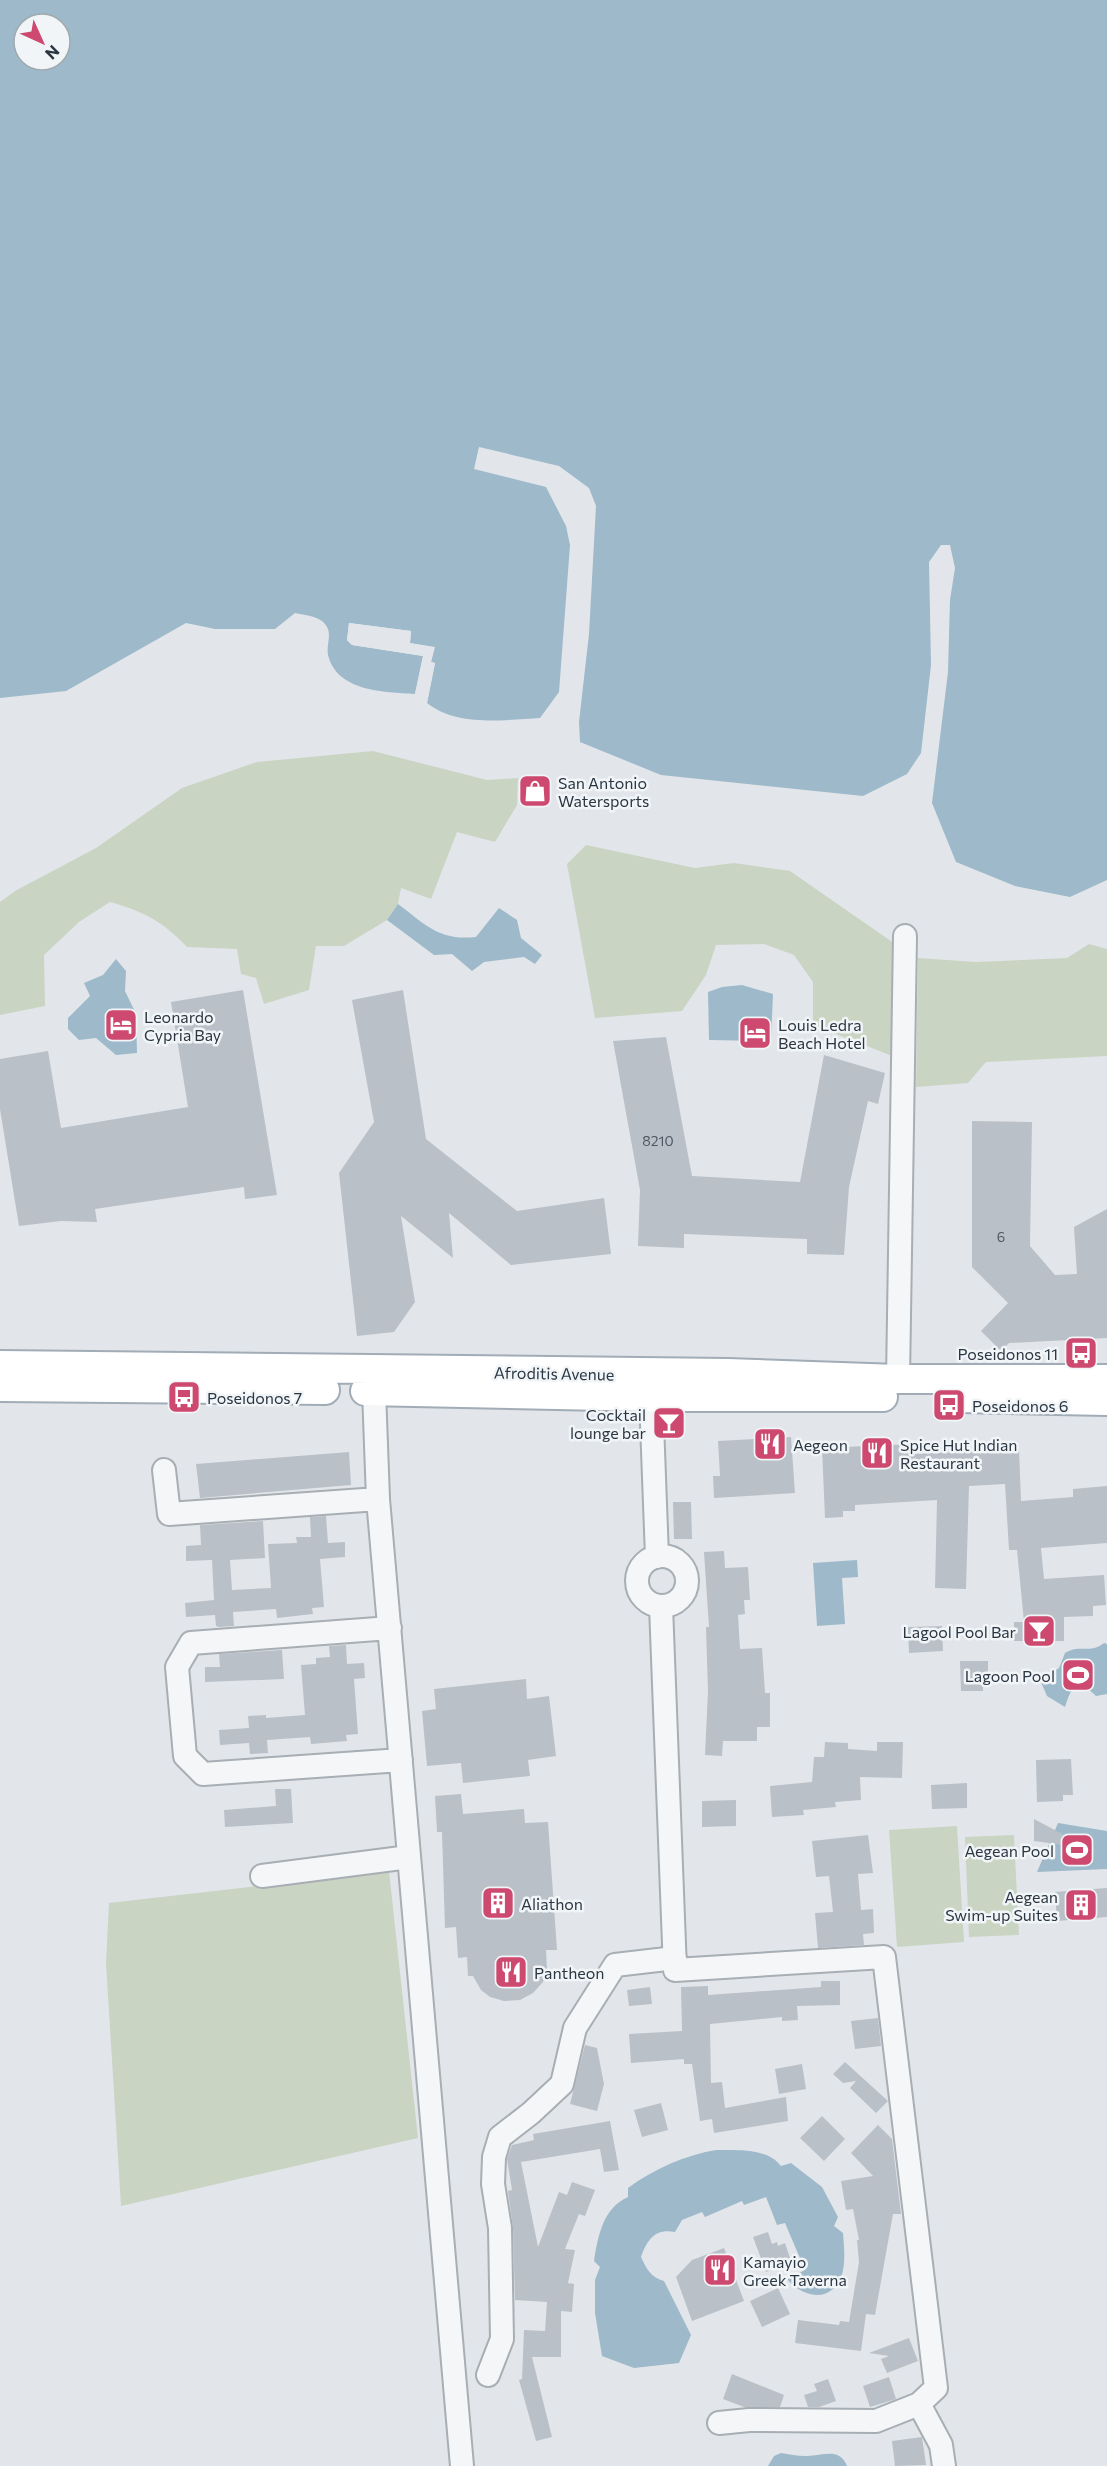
<svg xmlns="http://www.w3.org/2000/svg" width="1107" height="2466" font-family="Commissioner,sans-serif">
	<style>
		.green { fill: #cad4c3 }
		.water { fill: #9db9ca; fill-rule: evenodd }
		.pier { fill: #e2e6ea }
		.building { fill: #b9c0c7 }
		.lines { fill: none; stroke-linecap: round; stroke-linejoin: round }
		.minor-casing { stroke: #a7aeb4; stroke-width: 26 }
		.major-casing { stroke: #a1acb6; stroke-width: 32 }
		.minor { stroke: #f5f6f8; stroke-width: 22 }
		.major { stroke: #fff; stroke-width: 28 }
		.labels { text-anchor: middle; dominant-baseline: central; stroke-width: 5; stroke-linejoin: round; paint-order: stroke }
		.number-label { font-size: 14px; fill: #4e5863 }
		.poi-label { font-size: 16px; fill: #2a3642; stroke: #f1f5f7; text-anchor: start }
		.street-label { font-size: 16px; fill: #2a3642; stroke: #f1f5f7 }
	</style>
	<rect width="100%" height="100%" fill="#e2e6ea"/>
	<path class="green" d="M373 751 487 780 518 778 517 805 495 842 457 832 431 899 401 888 398 904 387 920 344 946H316L309 990 264 1004 256 978 241 974 237 949 187 947C162 921 145 912 110 902L79 922 44 955 45 1006 0 1015V902L15 891 96 848 182 788 257 762Z
		M586 845 695 868 734 863 790 871 898 946 895 1057 813 1025V982L794 955 764 944 716 945 706 975 682 1011 595 1018 567 864Z
		M1089 944 1107 949V1056L986 1062 968 1083 916 1087 918 958 976 962 1067 958Z
		M957 1826 964 1942 897 1947 889 1830Z
		M1014 1835 1019 1935 969 1937 965 1837Z
		M389 1871 418 2138 121 2206 106 1963 109 1903Z"/>
	<path class="water" d="M0 0H1107V880L1070 897 1015 886 956 862 932 803 948 672 950 600 955 568 950 545H941L929 562 931 665 921 753 907 774 863 796 661 775 580 742 579 722 589 634 596 506 589 488 559 466 479 447 474 469 546 487 566 526 570 545 559 692 540 718C504 720 457 727 427 703L435 663 431 662 434 648 410 643 411 631 349 623 347 640 352 645 423 656 415 694C385 692 337 692 328 655 326 644 333 633 325 624 319 616 304 615 295 613L275 629H215L186 623 66 691 0 698ZM24 24H60V60H24Z
		M398 904C426 925 439 941 476 937L499 908 517 920 521 938 542 955 535 964 524 957 484 962 472 971 452 954 434 955 387 920Z
		M116 959 126 971 125 991 136 1014 137 1053 116 1055 96 1038 79 1040 68 1029V1018L90 996 84 983 103 975Z
		M742 985 773 994 771 1041 709 1040 708 992 722 987Z
		M857 1560 858 1577 842 1578 845 1624 817 1626 813 1563Z
		M1104 1643 1107 1644V1694L1096 1696 1083 1684C1070 1687 1069 1696 1065 1707L1047 1696 1040 1680 1059 1668 1065 1653C1078 1644 1091 1654 1104 1643Z
		M1058 1823 1107 1831V1869L1037 1872Z
		M716 2150C738 2150 767 2148 781 2166L791 2163 822 2187 838 2217 834 2226 843 2233C844 2246 846 2265 841 2277 830 2304 802 2297 787 2279L805 2270 785 2223 777 2225 766 2197 744 2205 742 2201 705 2217 702 2212 682 2220 675 2232C656 2228 647 2239 641 2257 646 2268 651 2278 664 2281L691 2335 679 2363 634 2368 602 2356 595 2313V2280L600 2267 594 2261C598 2236 603 2208 628 2197V2188C654 2169 685 2155 716 2150Z
		M781 2453C789 2454 797 2456 805 2456 821 2457 839 2446 847 2466H768L774 2456Z"/>
	<path class="pier" d="M349 623 411 631 410 643 435 647 431 662 435 663 427 703 425 701 432 665 428 662 431 650 408 646V634L352 627 350 639 354 642 425 654 418 696 415 694 423 656 352 645 347 640Z"/>
	<path class="building" d="M527 781 545 784 542 801 525 798Z
		M243 990 277 1195 245 1199 244 1187 95 1209 97 1222 61 1221 19 1226 0 1109V1059L48 1051 61 1128 188 1107 171 1002Z
		M403 990 426 1139 517 1211 604 1198 611 1254 511 1265 449 1213 453 1258 401 1216 415 1302 394 1332 357 1336 339 1173 374 1122 352 1000Z
		M666 1037 692 1176 800 1182 824 1055 885 1073 878 1104 868 1101 849 1187 844 1255 807 1254V1239L684 1234V1248L638 1246 640 1190 613 1041Z
		M972 1121 1032 1122 1030 1246 1055 1275 1077 1274 1074 1227 1107 1209V1338L1009 1343 1001 1351 981 1331 1008 1303 972 1267Z
		M791 1437 795 1493 714 1498 713 1476H720L718 1441Z
		M912 1444 913 1454 1019 1449 1021 1501 1073 1497V1489L1107 1486V1543L1041 1548 1044 1579 1104 1575 1106 1605 1093 1606V1616L1064 1617V1641H1014V1622H1024L1017 1550H1009L1005 1484 969 1486 966 1589 935 1588 937 1500 855 1505V1511H843V1517L825 1518 822 1448Z
		M349 1452 351 1485 200 1498 196 1464Z
		M673 1502H691L692 1539H674Z
		M326 1516 328 1543 345 1542V1557L320 1559 324 1607 312 1608 313 1614 277 1618 276 1609 233 1612 234 1626 219 1627 216 1626 215 1615 186 1617 185 1603 214 1600 212 1560 186 1561V1546L201 1545 200 1525 263 1521 265 1558 230 1560 232 1590 271 1588 268 1544 297 1543 296 1537H311L310 1517Z
		M724 1551 725 1568 748 1567 750 1600H744L745 1614 738 1615 740 1649 762 1648 765 1693H770V1727H757V1741H723L722 1756 705 1755 708 1691 706 1627H709L704 1552Z
		M942 1626 943 1651 909 1653 908 1627Z
		M346 1645 347 1664 364 1663 365 1678 354 1679 358 1734 346 1735 347 1741 311 1744 310 1737 267 1740 268 1753 250 1754 249 1743 220 1745 219 1730 249 1728 248 1716 266 1715V1718L305 1715 301 1665 316 1664V1658L330 1657 329 1646Z
		M282 1650 284 1679 205 1682V1667H220L219 1654Z
		M960 1661H988V1687H983V1691H961Z
		M526 1679 527 1699 549 1696 556 1756 528 1760 530 1776 463 1783 461 1763 427 1766 422 1711 436 1709 434 1689Z
		M825 1742 848 1743V1749L877 1751V1742H903L902 1778 860 1777 861 1800 835 1802 836 1807 803 1810 804 1815 772 1817 770 1786 812 1782 814 1757H824Z
		M1071 1759 1073 1795H1063V1801L1037 1802 1036 1760Z
		M967 1783V1808L932 1809 931 1785Z
		M275 1789H291L293 1823 225 1827 224 1810 276 1806Z
		M461 1794 463 1814 524 1809 525 1823 548 1822 557 1950H546L547 1970 543 1982 533 1993 520 2000 504 2001 490 1997 481 1990 473 1976H468L467 1957 458 1958 456 1927 445 1928 442 1832H437L435 1796Z
		M736 1800V1826L702 1827V1801Z
		M1034 1819 1085 1846V1848L1034 1841Z
		M868 1835 873 1873 858 1874 861 1910 873 1909 874 1933 863 1934 864 1945 818 1948 815 1913 833 1912 829 1876 816 1877 812 1841Z
		M1107 1888V1917L1057 1921 1055 1892Z
		M821 1981H840V2005L797 2006 798 2020 782 2021V2017L710 2024 711 2083 722 2082 725 2108 786 2097 788 2121 714 2133 712 2119 700 2121 692 2064H684V2059L631 2063 629 2034 682 2031 681 1987 708 1986V1995L821 1987Z
		M650 1987 652 2004 629 2006 627 1990Z
		M878 2018 881 2046 855 2049 851 2021Z
		M585 2045 597 2048 604 2084 597 2111 570 2104Z
		M845 2062 888 2101 876 2113 850 2088 856 2081 843 2083 833 2074Z
		M802 2064 806 2089 779 2094 775 2069Z
		M661 2103 668 2130 642 2137 634 2110Z
		M822 2116 845 2139 824 2161 800 2138Z
		M610 2121 619 2170 604 2172 600 2149 521 2162 538 2247 559 2192 567 2195 572 2182 595 2190 585 2216 579 2214 565 2249 575 2250 568 2283 574 2284 572 2312 561 2311V2357H532L552 2437 536 2441 519 2380 522 2379 524 2330 545 2331 547 2302 515 2300 513 2228 508 2191 512 2190 507 2159 512 2145 534 2140 533 2134Z
		M878 2125 892 2139 901 2214H893L875 2315 866 2314 861 2351 795 2343 798 2320 839 2325 840 2321 849 2322 859 2262 857 2240H859L853 2209 846 2210 841 2181 873 2176 851 2153Z
		M768 2232 772 2244 777 2242 778 2246 785 2243 790 2258 784 2260 786 2265 766 2272 753 2237Z
		M724 2248 744 2301 692 2321 676 2277 692 2260Z
		M778 2288 790 2314 762 2327 750 2301Z
		M909 2338 918 2361 887 2373 881 2359 889 2356 869 2353Z
		M732 2374 784 2395 780 2407H744L723 2399Z
		M889 2377 896 2399 870 2407 863 2386Z
		M828 2379 836 2401 819 2407H808L804 2395 817 2391 814 2384Z
		M922 2437 926 2465 895 2466 892 2441Z"/>
	<g class="lines">
		<g class="minor-casing">
			<path id="minor" d="M898 1379 905 936
				M374 1391 378 1499 462 2466
				M651 1397 657 1557
				M164 1470 169 1514 378 1499
				M637 1581a25 25 0 1 1 50 0a25 25 0 1 1-50 0Z
				M661 1606 675 1970 884 1957 936 2388 919 2404 876 2421 749 2420 719 2423
				M390 1628 191 1643 177 1667 185 1756 203 1774 401 1760
				M262 1876 409 1857
				M488 2375 502 2339 500 2228 493 2184 494 2157 500 2137 531 2113 562 2084 575 2028 615 1965 675 1958
				M919 2404 941 2445 944 2466"/>
		</g>
		<g class="major-casing">
			<path id="major" d="M0 1365 728 1373 898 1379H1107
				M0 1387 325 1390
				M365 1391 651 1397H883
				M959 1398 1107 1401"/>
		</g>
		<use href="#minor" class="minor"/>
		<use href="#major" class="major"/>
	</g>
	<defs>
		<g id="shop-square" transform="scale(1.725)"><rect x="-9" y="-9" width="18" height="18" rx="4" fill="#cd496f" stroke="#f1f5f7"/><path d="M-5-2.5h2.3a2.7 3.5 0 0 1 5.4 0H5L5.5 6h-11ZM-1.5-2.5h3a1.5 2.3 0 0 0-3 0Z" fill="#fff"/></g>
		<g id="hotel-square" transform="scale(1.725)"><rect x="-9" y="-9" width="18" height="18" rx="4" fill="#cd496f" stroke="#f1f5f7"/><path d="M-6-4.5h1.5V1H6V5H4.5V3h-9V5H-6ZM-4 0a1.8 1.8 0 1 1 3.6 0ZM.5 0V-2.5h3Q6-2.5 6 0Z" fill="#fff"/></g>
		<g id="bus-square" transform="scale(1.725)"><rect x="-9" y="-9" width="18" height="18" rx="4" fill="#cd496f" stroke="#f1f5f7"/><path d="M-5-6H5V4H4V6H2V4H-2V6H-4V4H-5ZM-3.5-4V0h7V-4ZM-3.5 1.2v1.5H-2V1.2ZM2 1.2v1.5H3.5V1.2Z" fill="#fff"/></g>
		<g id="bar-square" transform="scale(1.725)"><rect x="-9" y="-9" width="18" height="18" rx="4" fill="#cd496f" stroke="#f1f5f7"/><path d="M-6-5H6L.8 .8V4.5H3.5V6h-7V4.5H-.8V.8Z" fill="#fff"/></g>
		<g id="restaurant-square" transform="scale(1.725)"><rect x="-9" y="-9" width="18" height="18" rx="4" fill="#cd496f" stroke="#f1f5f7"/><path d="M-5-6h1v4h1v-4h1v4h1v-4h1v5L-1.5 .5V6h-2V.5L-5-1ZM5-6V6H3V1.5H1.5Q1.5-4 5-6Z" fill="#fff"/></g>
		<g id="stadium-square" transform="scale(1.725)"><rect x="-9" y="-9" width="18" height="18" rx="4" fill="#cd496f" stroke="#f1f5f7"/><path d="M0-5a6.5 5 0 1 0 0 10a6.5 5 0 1 0 0-10ZM-3.5-1.8h7v3.6h-7Z" fill="#fff"/></g>
		<g id="building-square" transform="scale(1.725)"><rect x="-9" y="-9" width="18" height="18" rx="4" fill="#cd496f" stroke="#f1f5f7"/><path d="M-4-6H4V6H1V3H-1V6H-4ZM-2.5-4.3h1.7v1.8h-1.7ZM.8-4.3h1.7v1.8H.8ZM-2.5-1h1.7V.8h-1.7ZM.8-1h1.7V.8H.8Z" fill="#fff"/></g>
	</defs>
	<g fill-rule="evenodd">
		<use href="#shop-square" x="535" y="791"/>
		<use href="#hotel-square" x="121" y="1025"/>
		<use href="#hotel-square" x="755" y="1033"/>
		<use href="#bus-square" x="1081" y="1353"/>
		<use href="#bus-square" x="184" y="1397"/>
		<use href="#bus-square" x="949" y="1405"/>
		<use href="#bar-square" x="669" y="1423"/>
		<use href="#restaurant-square" x="770" y="1444"/>
		<use href="#restaurant-square" x="877" y="1453"/>
		<use href="#bar-square" x="1039" y="1631"/>
		<use href="#stadium-square" x="1078" y="1675"/>
		<use href="#stadium-square" x="1077" y="1850"/>
		<use href="#building-square" x="498" y="1903"/>
		<use href="#building-square" x="1081" y="1905"/>
		<use href="#restaurant-square" x="511" y="1972"/>
		<use href="#restaurant-square" x="720" y="2270"/>
	</g>
	<g class="labels">
		<g class="number-label">
			<text x="658" y="1140">8210</text>
			<text x="1001" y="1236">6</text>
		</g>
		<g class="poi-label">
			<text x="558" y="782">San Antonio<tspan x="558" dy="18">Watersports</tspan></text>
			<text x="144" y="1016">Leonardo<tspan x="144" dy="18">Cypria Bay</tspan></text>
			<text x="778" y="1024">Louis Ledra<tspan x="778" dy="18">Beach Hotel</tspan></text>
			<text x="1058" y="1353" text-anchor="end">Poseidonos 11</text>
			<text x="207" y="1397">Poseidonos 7</text>
			<text x="972" y="1405">Poseidonos 6</text>
			<text x="646" y="1414" text-anchor="end">Cocktail<tspan x="646" dy="18">lounge bar</tspan></text>
			<text x="793" y="1444">Aegeon</text>
			<text x="900" y="1444">Spice Hut Indian<tspan x="900" dy="18">Restaurant</tspan></text>
			<text x="1016" y="1631" text-anchor="end">Lagool Pool Bar</text>
			<text x="1055" y="1675" text-anchor="end">Lagoon Pool</text>
			<text x="1054" y="1850" text-anchor="end">Aegean Pool</text>
			<text x="1058" y="1896" text-anchor="end">Aegean<tspan x="1058" dy="18">Swim-up Suites</tspan></text>
			<text x="521" y="1903">Aliathon</text>
			<text x="534" y="1972">Pantheon</text>
			<text x="743" y="2261">Kamayio<tspan x="743" dy="18">Greek Taverna</tspan></text>
		</g>
		<g class="street-label">
			<text transform="translate(554 1373) rotate(1)">Afroditis Avenue</text>
		</g>
	</g>
	<g transform="translate(42 42) rotate(135)"><circle r="28" fill="#f1f5f7" stroke="#a1a9af" stroke-width="1.5"/>
	<path d="M0-4.5L10 22L0 15L-10 22Z" fill="#cd496f"/>
	<text y="-9" font-size="16" font-weight="bold" text-anchor="middle" fill="#2a3642">N</text>
	</g>
</svg>
